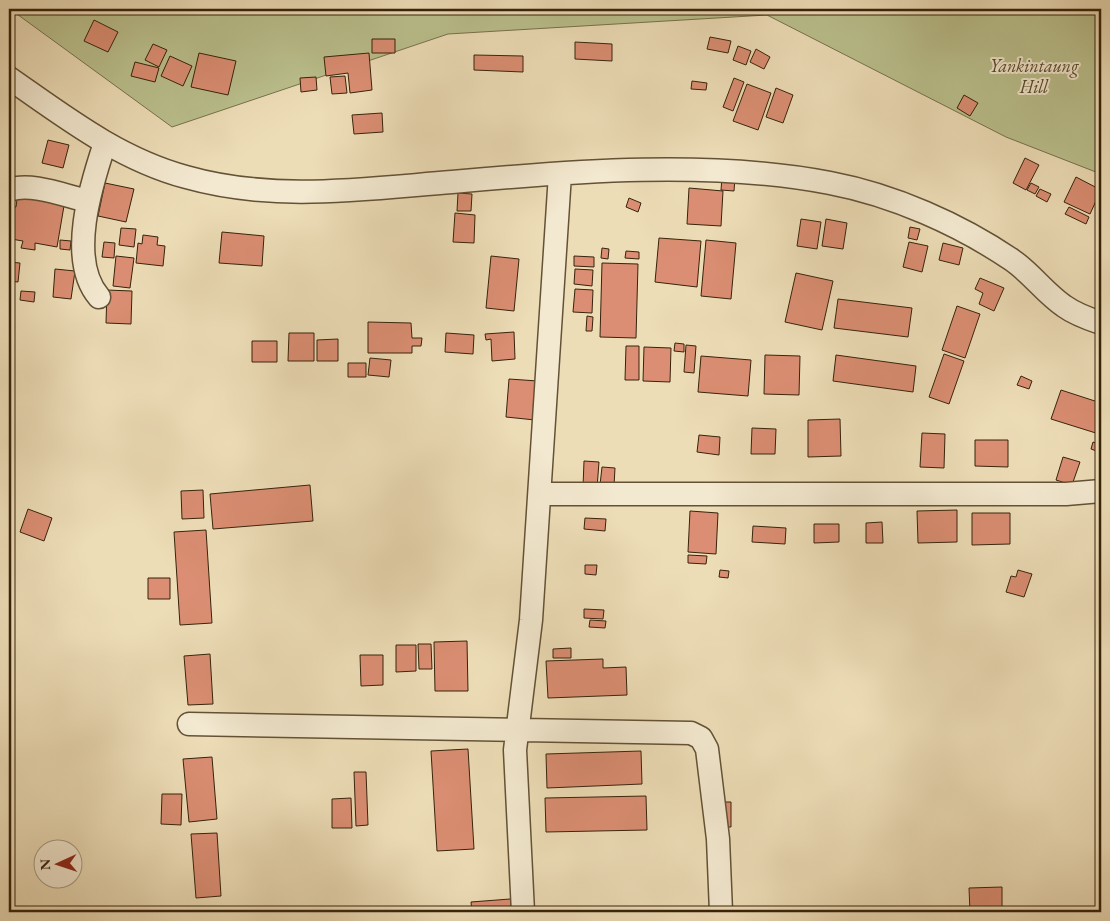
<svg xmlns="http://www.w3.org/2000/svg" width="1110" height="921" font-family="'EB Garamond',serif">
	<style>
		.green { fill: #bac08d; stroke: #78724c }
		.building { fill: #db8e73; stroke: #37230b }
		.lines { fill: none; stroke-linecap: round; stroke-linejoin: round }
		.street-casing { stroke: #645236; stroke-width: 25 }
		.street { stroke: #f3e9d0; stroke-width: 22 }
		.labels { text-anchor: middle; dominant-baseline: central; stroke-width: 4; stroke-linejoin: round; paint-order: stroke }
		.park-label { font-size: 18px; font-style: italic; fill: #584a2c; stroke: #f3e9d0 }
	</style>
	<rect width="100%" height="100%" fill="#edddb7"/>
	<filter id="stains"><feTurbulence type="fractalNoise" baseFrequency=".004" numOctaves="4"/><feColorMatrix values="0 0 0 0 .2 0 0 0 0 .09 0 0 0 0 .02 0 0 0 .5 -.17"/></filter>
	<radialGradient id="worn" r=".72"><stop offset=".6" stop-color="#630" stop-opacity="0"/><stop offset="1" stop-color="#630" stop-opacity=".3"/></radialGradient>
	<path class="green" d="M10 9H1101V174L1006 137 767 15 448 34 172 127Z"/>
	<path class="building" d="M94 20 118 32 108 52 84 41Z
		M710 37 731 41 728 53 707 49Z
		M372 39H395V53H372Z
		M575 42 612 44V61L575 59Z
		M153 44 167 50 159 67 145 60Z
		M738 46 751 51 746 65 733 60Z
		M756 49 770 57 764 69 750 62Z
		M199 53 236 61 228 95 191 87Z
		M369 53 372 90 350 93 348 73 326 76 324 57Z
		M474 55 523 56V72L474 70Z
		M170 56 192 66 183 86 161 76Z
		M135 62 159 68 155 82 131 76Z
		M345 76 347 93 332 94 330 77Z
		M316 77 317 90 301 92 300 78Z
		M734 78 744 82 733 111 723 107Z
		M692 81 707 83 706 90 691 89Z
		M747 84 771 93 758 130 733 121Z
		M776 88 793 95 783 123 766 117Z
		M964 95 978 103 970 116 957 108Z
		M9 110 13 111 10 133H9Z
		M382 113 383 132 354 134 352 115Z
		M48 140 69 145 63 168 42 163Z
		M1025 158 1039 165 1026 190 1013 183Z
		M722 177 735 178 734 191 721 190Z
		M1076 177 1101 190 1090 214 1064 202Z
		M105 183 134 189 126 222 98 216Z
		M1031 183 1039 187 1035 194 1027 190Z
		M689 188 723 191 721 226 687 224Z
		M1040 189 1051 194 1047 202 1036 196Z
		M18 192 65 200 57 247 35 243V250L21 248 23 241 11 239 14 220 9 219V213L10 206 16 207Z
		M458 193 472 194 471 211H457Z
		M629 198 641 203 638 212 626 207Z
		M1069 207 1089 217 1086 224 1065 214Z
		M455 213 475 215 474 243 453 242Z
		M801 219 821 222 817 249 797 246Z
		M826 219 847 223 843 249 822 246Z
		M910 227 920 229 917 240 908 238Z
		M121 228 136 229 134 247 119 245Z
		M222 232 264 236 262 266 219 263Z
		M143 235 158 237 157 245 165 246 163 266 136 263 138 243 142 244Z
		M659 238 701 241 697 287 655 282Z
		M60 240 71 241 70 250 60 249Z
		M706 240 736 243 731 299 701 296Z
		M104 242 115 243 114 258 102 257Z
		M909 242 928 246 922 272 903 267Z
		M943 243 963 248 959 265 939 260Z
		M602 248 609 249 608 259 601 258Z
		M626 251 639 252V259L625 258Z
		M116 256 134 258 130 288 113 286Z
		M491 256 519 259 514 311 486 308Z
		M574 256 594 257V267L574 266Z
		M9 262 20 263 18 282 9 281Z
		M602 263 638 264 636 338 600 337Z
		M55 269 75 271 71 299 53 297Z
		M575 269 593 270 592 286 574 284Z
		M796 273 833 281 822 330 785 322Z
		M980 278 1004 288 994 311 979 304 983 293 975 289Z
		M575 289 593 290 592 313 573 312Z
		M107 290 132 291 131 324 106 323Z
		M21 291 35 292 34 302 20 300Z
		M838 299 912 308 908 337 834 328Z
		M957 306 980 314 965 358 942 350Z
		M587 316 593 317 592 331H586Z
		M368 322 411 323 412 338H422L421 346H412V353H368Z
		M514 332 515 359 492 361 491 339 486 340 485 334Z
		M289 333H314V361H288Z
		M446 333 474 335 473 354 445 352Z
		M338 339V361H317V340Z
		M252 341H277V362H252Z
		M675 343 684 344V352L674 351Z
		M686 345 696 346 694 373 684 372Z
		M626 346H639V380H625Z
		M644 347 671 348 670 382 643 381Z
		M944 354 964 361 949 404 929 397Z
		M765 355 800 356 799 395 764 394Z
		M836 355 916 366 913 392 833 381Z
		M701 356 751 360 748 396 698 392Z
		M370 358 391 360 389 377 368 375Z
		M348 363H366V377H348Z
		M1021 376 1032 381 1029 389 1017 385Z
		M509 379 538 381 535 420 506 417Z
		M1061 390 1101 403 1099 434 1051 419Z
		M840 419 841 456 808 457V420Z
		M752 428 776 429 775 454H751Z
		M922 433 945 434 944 468 920 467Z
		M699 435 720 437 719 455 697 452Z
		M975 440H1008V467L975 466Z
		M1093 442 1101 445 1099 452 1091 449Z
		M1063 457 1080 462 1072 485 1056 480Z
		M584 461 599 462 597 488 583 487Z
		M602 467 615 468 614 486 600 485Z
		M310 485 313 521 213 529 210 494Z
		M203 490 204 518 182 519 181 491Z
		M28 509 52 518 44 541 20 532Z
		M957 510V542L918 543 917 511Z
		M690 511 718 513 716 554 688 552Z
		M972 513H1010V544L972 545Z
		M585 518 606 519 605 531 584 529Z
		M882 522 883 543H866V523Z
		M814 524H839V542L814 543Z
		M753 526 786 528 785 544 752 542Z
		M206 530 212 623 180 625 174 532Z
		M688 555 707 556 706 564 688 563Z
		M585 565H597L596 575 585 574Z
		M720 570 729 571 728 578 719 577Z
		M1018 570 1032 574 1024 597 1006 592 1011 576 1016 577Z
		M148 578H170V599H148Z
		M584 609 604 610 603 619 584 618Z
		M590 620 606 621 605 628 589 627Z
		M467 641 468 691H435L434 642Z
		M418 644H431L432 669H419Z
		M396 645H416V671L396 672Z
		M571 648V658H553V649Z
		M210 654 213 704 188 705 184 656Z
		M360 655H383V685L361 686Z
		M603 659V668L626 667 627 695 548 698 546 661Z
		M468 749 474 849 437 851 431 751Z
		M641 751 642 784 547 788 546 754Z
		M212 757 217 819 189 822 183 759Z
		M354 772H366L368 825 356 826Z
		M162 794H182L181 825 161 824Z
		M646 796 647 830 546 832 545 798Z
		M351 798 352 828H332V799Z
		M720 802H731V827H720Z
		M217 833 221 896 196 898 191 834Z
		M1002 887V912H970L969 888Z
		M510 899 516 905 517 912H472L471 902Z"/>
	<g class="lines">
		<g class="street-casing">
			<path id="street" d="M9 78C65 117 119 159 186 177 274 202 363 189 452 182 572 171 712 160 830 183 893 195 959 224 1012 260 1031 273 1045 293 1064 306 1075 314 1089 319 1101 323
				M9 190C31 182 65 196 88 201
				M99 297C67 260 91 185 105 143
				M541 494H1066L1101 491
				M189 724 691 733 701 738 707 749 718 839 721 912
				M523 912 515 750 531 620 560 174"/>
		</g>
		<use href="#street" class="street"/>
	</g>
	<g class="labels">
		<g class="park-label">
			<text x="1034" y="65">Yankintaung<tspan x="1034" dy="21">Hill</tspan></text>
		</g>
	</g>
	<rect width="1110" height="921" fill="none" stroke="#edddb7" stroke-width="30"/>
	<rect x="10" y="10" width="1090" height="901" fill="none" stroke="#37230b" stroke-width="2.5"/>
	<rect x="15" y="15" width="1080" height="891" fill="none" stroke="#37230b"/>
	<g transform="translate(58 864) rotate(267)"><circle r="24" fill="#f3e9d0" stroke="#a89a81"/>
	<path d="M0-4L9 19L0 12L-9 19Z" fill="#8f2418"/>
	<text y="-8" font-size="14" font-weight="bold" text-anchor="middle" fill="#37230b">N</text>
	</g>
	<rect width="100%" height="100%" filter="url(#stains)"/>
	<rect width="100%" height="100%" fill="url(#worn)"/>
</svg>
